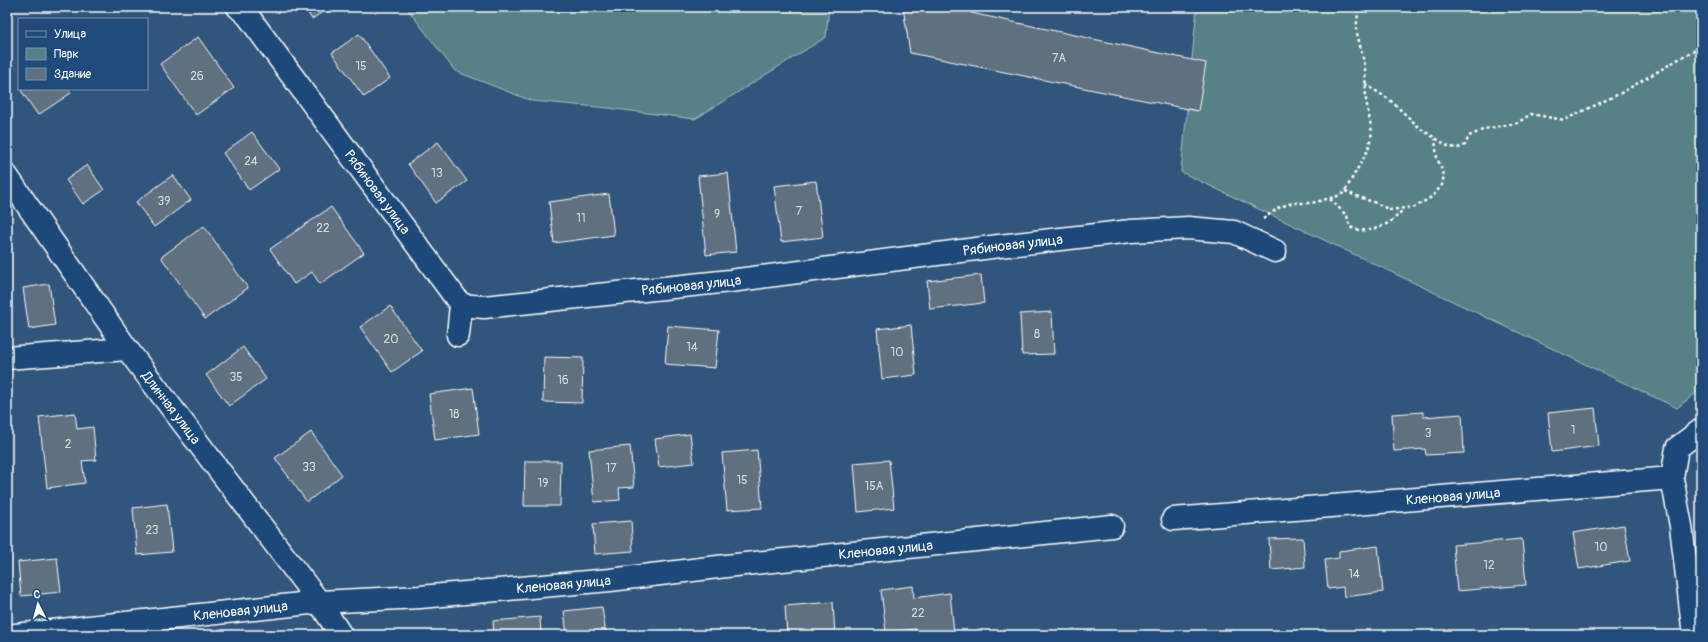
<svg xmlns="http://www.w3.org/2000/svg" width="1708" height="642" font-family="Pangolin,sans-serif">
	<style>
		.green { fill: #588087; stroke: #acc0c3 }
		.building { fill: #5e6f7f; stroke: #fff }
		.lines { fill: none; stroke-linecap: round; stroke-linejoin: round }
		.minor-casing { stroke: #fff; stroke-width: 25 }
		.path { stroke: #fff; stroke-width: 2.5; stroke-dasharray: 3 3; stroke-linecap: butt }
		.minor { stroke: #1f4a7a; stroke-width: 22 }
		.labels { text-anchor: middle; dominant-baseline: central; stroke-width: 3; stroke-linejoin: round; paint-order: stroke }
		.number-label { font-size: 12px; fill: #d7dbdf }
		.street-label { font-size: 14px; fill: #fff; stroke: #1f4a7a }
	</style>
	<rect width="100%" height="100%" fill="#32557c"/>
	<filter id="ink" filterUnits="userSpaceOnUse"><feTurbulence type="fractalNoise" baseFrequency=".025" numOctaves="2"/><feDisplacementMap in="SourceGraphic" scale="8" xChannelSelector="R" yChannelSelector="G"/><feConvolveMatrix kernelMatrix="1 2 1 2 8 2 1 2 1" color-interpolation-filters="sRGB"/></filter>
	<g filter="url(#ink)">
		<path class="green" d="M406 7H620L621 9 623 7H829L826 37 695 119 608 108 532 101 455 71Z
			M1197 7H1701V389L1677 408 1181 172Z"/>
		<path class="building" d="M304 7H330L312 19Z
			M903 7H970L971 13 1206 63 1198 111 910 53Z
			M359 34 390 78 364 97 332 53Z
			M198 37 234 88 196 115 160 64Z
			M20 89H68L71 93 38 115Z
			M252 132 279 169 249 190 223 153Z
			M438 142 467 181 436 203 408 164Z
			M87 165 104 190 83 204 66 180Z
			M728 173 736 252 706 255 698 176Z
			M173 175 191 200 154 227 136 202Z
			M816 181 823 237 781 242 774 186Z
			M609 194 614 235 554 243 549 202Z
			M331 207 364 253 320 284 312 272 294 284 270 249Z
			M204 226 248 288 205 319 161 257Z
			M981 275 984 303 930 309 927 281Z
			M49 284 55 325 29 329 23 288Z
			M390 306 422 351 392 372 360 327Z
			M1052 312 1054 354 1022 355 1020 314Z
			M911 325 916 375 882 379 877 329Z
			M668 326 719 330 715 368 665 364Z
			M243 347 266 379 229 406 206 375Z
			M544 357 583 358 582 403 543 402Z
			M473 388 479 434 435 440 429 394Z
			M1595 408 1599 446 1552 452 1548 413Z
			M1423 412V417L1462 414 1464 453 1426 455 1425 449 1394 451 1392 414Z
			M75 413 77 429 93 427 96 460 82 461 85 483 47 488 39 417Z
			M311 432 342 475 307 502 275 458Z
			M690 434 694 463 659 467 655 439Z
			M630 446 634 487 619 488 620 500 594 502 589 450Z
			M757 450 762 508 727 510 722 453Z
			M889 460 894 508 858 512 854 463Z
			M525 461H561L560 506H524Z
			M167 504 172 552 137 555 133 508Z
			M631 521 633 551 595 554 593 524Z
			M1624 525 1630 561 1579 569 1573 533Z
			M1303 538 1305 567 1271 570 1269 539Z
			M1522 539 1526 585 1457 591 1453 545Z
			M1378 546 1383 592 1344 597 1343 587 1328 589 1325 560 1339 558V551Z
			M57 558 61 592 21 596 18 562Z
			M913 586 914 598 950 593 954 633 917 635 916 629 886 632 881 590Z
			M833 602 835 635H787L785 606Z
			M602 607 606 635H567L564 611Z
			M540 617 541 635H494L493 621Z"/>
		<g class="lines">
			<g class="minor-casing">
				<g id="minor">
					<path id="s1" d="M238 7 248 16 461 305 484 307 730 281 999 246 1131 231 1188 228 1234 232 1275 251"/>
					<path id="s2" d="M7 176 127 349 319 602 341 635"/>
					<path d="M458 335 461 305"/>
					<path d="M7 358 127 349"/>
					<path d="M1672 478 1681 526 1694 635"/>
					<path id="s3" d="M1173 519 1672 478 1677 448 1701 430"/>
					<path id="s4" d="M15 635 319 602 420 597 610 580 726 566 1112 526"/>
				</g>
			</g>
			<path class="path" d="M1365 84 1390 100 1421 129 1449 147 1458 148 1465 145 1469 136 1485 129 1517 123 1531 114 1564 120 1621 93 1701 46
				M1345 191C1361 199 1375 201 1389 210L1415 207 1433 196 1442 185 1444 175 1437 158 1435 139
				M1330 199 1347 216 1350 227C1368 236 1392 225 1403 209
				M1263 219 1280 207 1292 203H1312L1341 195 1345 191 1368 150 1372 132 1366 100 1365 66 1356 29 1359 7"/>
			<use href="#minor" class="minor"/>
		</g>
	</g>
	<g class="labels">
		<g class="number-label">
			<text x="1059" y="58">7А</text>
			<text x="361" y="66">15</text>
			<text x="197" y="76">26</text>
			<text x="251" y="161">24</text>
			<text x="437" y="173">13</text>
			<text x="164" y="201">39</text>
			<text x="799" y="211">7</text>
			<text x="717" y="214">9</text>
			<text x="581" y="218">11</text>
			<text x="323" y="228">22</text>
			<text x="1037" y="334">8</text>
			<text x="391" y="339">20</text>
			<text x="692" y="347">14</text>
			<text x="897" y="352">10</text>
			<text x="236" y="377">35</text>
			<text x="563" y="380">16</text>
			<text x="454" y="414">18</text>
			<text x="1573" y="430">1</text>
			<text x="1428" y="433">3</text>
			<text x="68" y="444">2</text>
			<text x="309" y="467">33</text>
			<text x="611" y="468">17</text>
			<text x="742" y="480">15</text>
			<text x="543" y="483">19</text>
			<text x="874" y="486">15А</text>
			<text x="152" y="530">23</text>
			<text x="1601" y="547">10</text>
			<text x="1489" y="565">12</text>
			<text x="1354" y="574">14</text>
			<text x="918" y="613">22</text>
		</g>
		<g class="street-label">
			<text stroke="none"><textPath href="#s1" startOffset="232">Рябиновая улица</textPath></text>
			<text stroke="none"><textPath href="#s1" startOffset="928">Рябиновая улица</textPath></text>
			<text stroke="none"><textPath href="#s1" startOffset="604">Рябиновая улица</textPath></text>
			<text stroke="none"><textPath href="#s2" startOffset="284">Длинная улица</textPath></text>
			<text stroke="none"><textPath href="#s3" startOffset="281">Кленовая улица</textPath></text>
			<text stroke="none"><textPath href="#s4" startOffset="875">Кленовая улица</textPath></text>
			<text stroke="none"><textPath href="#s4" startOffset="551">Кленовая улица</textPath></text>
			<text stroke="none"><textPath href="#s4" startOffset="227">Кленовая улица</textPath></text>
		</g>
	</g>
	<rect width="1708" height="642" fill="none" stroke="#1f4a7a" stroke-width="24"/>
	<rect x="12" y="12" width="1684" height="618" fill="none" stroke="#fff" stroke-width="1.5" filter="url(#ink)"/>
	<rect x="18" y="18" width="130" height="72" fill="#1f4a7a" stroke="#7992af"/>
	<rect x="26" y="31" width="20" height="6" fill="#1f4a7a" stroke="#7992af"/>
	<text x="54" y="38" font-size="12" fill="#ffffff">Улица</text>
	<rect x="26" y="48" width="20" height="12" fill="#588087" stroke="#7992af"/>
	<text x="54" y="58" font-size="12" fill="#ffffff">Парк</text>
	<rect x="26" y="68" width="20" height="12" fill="#5e6f7f" stroke="#7992af"/>
	<text x="54" y="78" font-size="12" fill="#ffffff">Здание</text>
	<g transform="translate(38 604) rotate(354)" stroke="#1f4a7a" stroke-width="3" paint-order="stroke">
	<path d="M0-3L7 15L0 10L-7 15Z" fill="#ffffff"/>
	<text y="-6" font-size="11" font-weight="bold" text-anchor="middle" fill="#ffffff">С</text>
	</g>
</svg>
